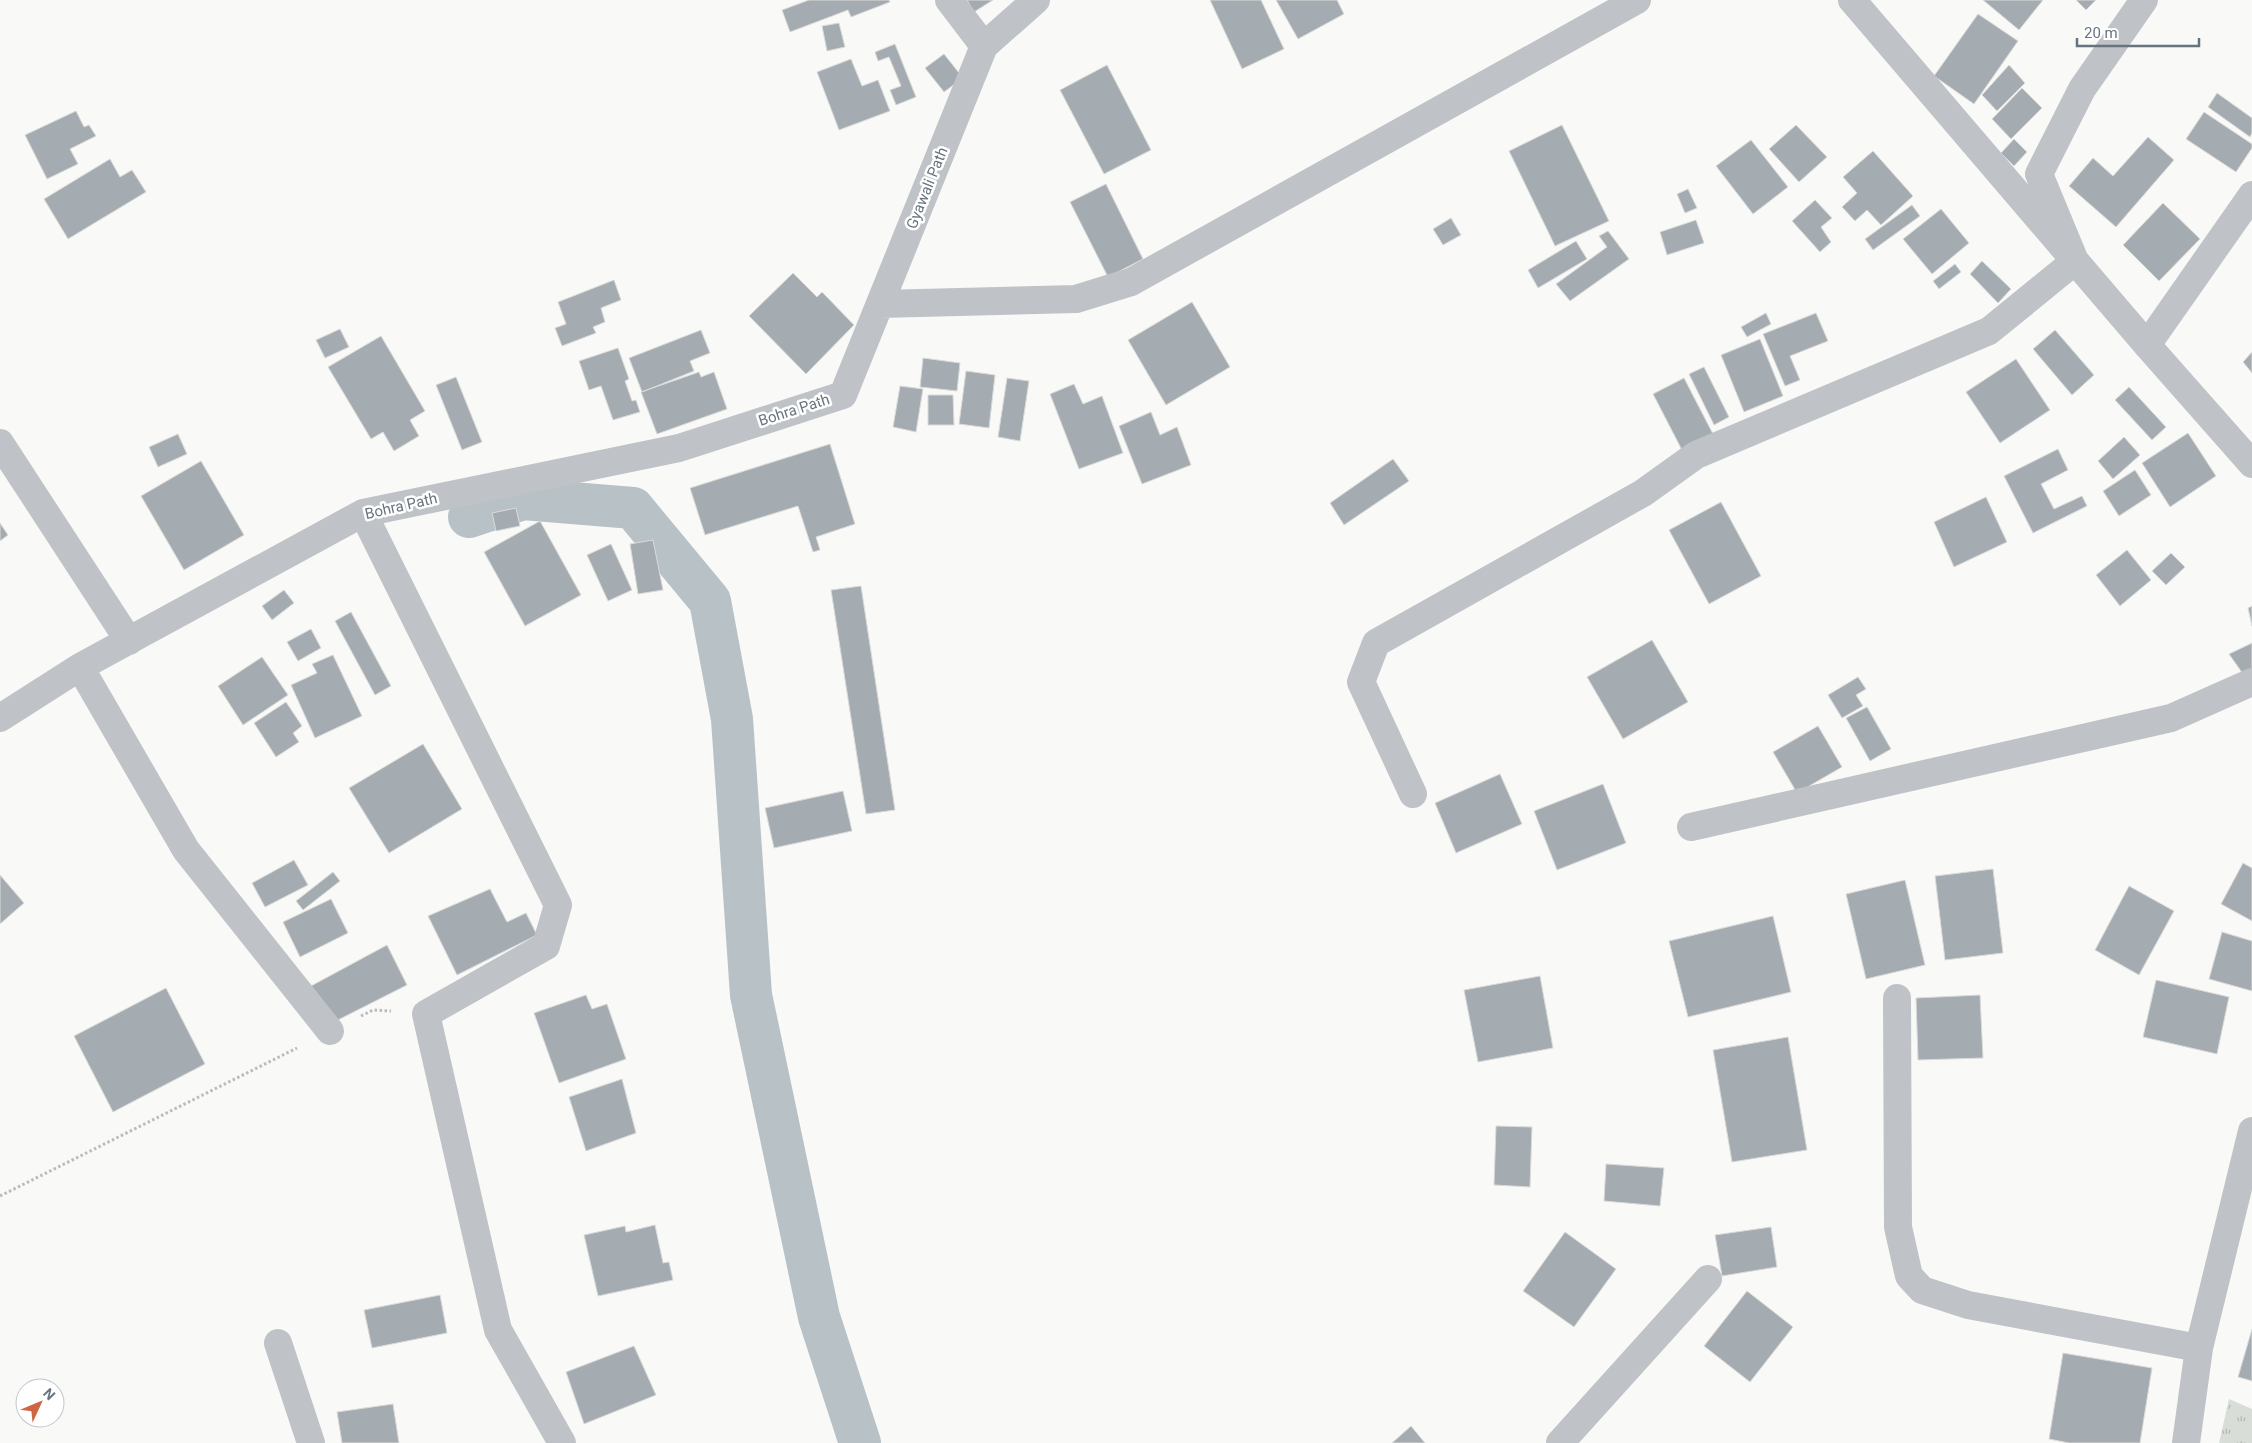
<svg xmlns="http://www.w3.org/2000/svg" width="2252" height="1443" font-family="Roboto,sans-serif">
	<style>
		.grass { fill: url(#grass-tufts) }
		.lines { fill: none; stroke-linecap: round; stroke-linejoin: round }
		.canal { stroke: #b8c1c6; stroke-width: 42 }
		.building { fill: #a4acb1; stroke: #dbdbd9 }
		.path { stroke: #b9bcbe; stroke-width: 3; stroke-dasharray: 2.5 2.5; stroke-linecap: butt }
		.minor { stroke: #bfc2c6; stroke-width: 28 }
		.labels { text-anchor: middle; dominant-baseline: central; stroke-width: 5; stroke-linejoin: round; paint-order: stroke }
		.street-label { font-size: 15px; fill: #67747e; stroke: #fff }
	</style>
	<defs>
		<pattern id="grass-tufts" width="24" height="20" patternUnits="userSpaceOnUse" patternTransform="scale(1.25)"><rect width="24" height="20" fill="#d9ddd7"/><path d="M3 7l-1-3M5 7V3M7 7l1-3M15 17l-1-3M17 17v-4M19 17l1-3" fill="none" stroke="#b4b8b4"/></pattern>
	</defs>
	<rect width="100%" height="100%" fill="#f9f9f7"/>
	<path class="grass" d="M2229 1399 2252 1409V1443H2219Z"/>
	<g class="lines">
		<path class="canal" d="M469 517 523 499 633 508 710 601 732 719 751 995 819 1317 860 1443"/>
	</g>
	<path class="building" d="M809 0H889L890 2 851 17 848 10 790 32 782 10Z
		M967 0H993L974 12Z
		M1210 0H1261L1284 49 1242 69Z
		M1276 0H1337L1344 14 1298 39Z
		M1983 0H2043L2019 30Z
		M2076 0H2096L2086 10Z
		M1978 14 2018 41 1974 104 1934 76Z
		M839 23 845 47 827 51 822 26Z
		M895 44 916 97 896 105 890 90 901 86 889 57 878 61 875 52Z
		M944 54 963 78 944 92 925 68Z
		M851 59 862 86 878 80 890 111 839 130 817 72Z
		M1107 65 1151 150 1104 174 1060 90Z
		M2009 65 2025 83 1997 111 1982 95Z
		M2022 88 2042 108 2011 139 1992 119Z
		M2217 93 2252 118V133L2250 137 2208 107Z
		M76 111 84 127 89 125 96 136 70 149 78 164 47 179 25 135Z
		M2204 112 2252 144V148L2236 172 2186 139Z
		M1562 125 1609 221 1555 246 1509 151Z
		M1796 125 1827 157 1799 182 1769 149Z
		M2148 137 2174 160 2116 227 2069 186 2093 158 2113 176Z
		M2014 139 2027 152 2014 166 2001 153Z
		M1751 140 1788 187 1753 214 1716 166Z
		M1873 151 1913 196 1881 225 1867 210 1855 221 1842 207 1857 193 1843 177Z
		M110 159 120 177 132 170 146 192 68 239 44 199Z
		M1106 184 1143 259 1108 277 1070 202Z
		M1688 189 1697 208 1685 213 1677 194Z
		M1815 200 1832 218 1821 227 1831 242 1820 252 1792 221Z
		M2163 203 2200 239 2159 281 2123 245Z
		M1912 205 1920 216 1873 250 1865 239Z
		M1941 209 1969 243 1932 274 1903 239Z
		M1451 218 1461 235 1443 245 1433 229Z
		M1696 220 1704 243 1667 255 1660 232Z
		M1608 231 1629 259 1570 301 1556 284 1607 247 1599 236Z
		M1576 241 1587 259 1538 288 1528 270Z
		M1982 261 2011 289 1998 303 1970 274Z
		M1955 264 1961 272 1939 289 1933 281Z
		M793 273 817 297 822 292 854 325 806 374 749 316Z
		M614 280 621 300 601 308 605 322 593 327 596 333 562 346 555 328 566 324 558 302Z
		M1192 302 1230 367 1166 405 1128 340Z
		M1766 313 1771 324 1747 337 1741 327Z
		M1816 313 1828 341 1790 356 1800 380 1785 386 1763 334Z
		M340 329 349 347 325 358 316 340Z
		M701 330 710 353 690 361 694 371 642 392 629 358Z
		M2055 330 2094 375 2072 395 2033 349Z
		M381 336 425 411 410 420 419 436 394 451 383 432 371 439 328 367Z
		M1760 339 1783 396 1744 412 1721 355Z
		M618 348 629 379 625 381 632 401 636 400 640 412 613 420 601 386 589 390 579 361Z
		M2252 352V373L2243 362Z
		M923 358 960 363 957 391 920 387Z
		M2016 359 2050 410 2000 443 1966 392Z
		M1704 367 1729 417 1714 425 1689 374Z
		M966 371 995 375 989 428 959 424Z
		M699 372 701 377 714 372 727 409 657 434 641 392Z
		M456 377 482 442 462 450 436 385Z
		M1007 378 1029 381 1020 441 998 437Z
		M1684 378 1714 436 1683 452 1653 394Z
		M1074 384 1083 404 1102 396 1123 453 1079 469 1050 394Z
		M900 386 923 389 916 432 893 427Z
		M2129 387 2166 427 2152 440 2115 400Z
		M928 395H953L954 425H928Z
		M1151 412 1160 435 1177 427 1191 465 1142 484 1119 426Z
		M2188 433 2216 476 2170 507 2142 463Z
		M178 434 187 454 158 467 149 447Z
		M2124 437 2140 455 2113 479 2098 461Z
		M830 444 855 524 816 537 820 550 813 552 798 506 705 535 690 488Z
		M2058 449 2068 470 2041 484 2054 509 2082 496 2087 506 2033 533 2004 476Z
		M1393 459 1409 481 1344 525 1330 503Z
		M201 461 244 535 184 570 141 496Z
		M2135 470 2151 495 2119 516 2103 491Z
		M1986 497 2007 542 1954 567 1934 522Z
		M1721 502 1761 576 1709 604 1669 530Z
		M516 508 520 526 496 531 492 513Z
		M540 521 581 595 525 626 484 552Z
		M0 523 8 535 0 541Z
		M653 540 663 590 638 594 630 544Z
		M611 544 632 590 608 601 587 555Z
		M2127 550 2151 580 2120 606 2096 575Z
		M2171 553 2185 567 2166 585 2152 571Z
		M861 586 895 810 866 814 831 590Z
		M284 590 294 603 272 620 262 606Z
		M2252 606V626L2248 608Z
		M351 612 391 686 375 695 335 621Z
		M311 629 321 648 298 661 287 642Z
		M1652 640 1688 702 1623 739 1587 677Z
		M2252 643V678L2248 681 2229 654Z
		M333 655 362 716 315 738 291 685 317 673 312 664Z
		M262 657 288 695 243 725 218 686Z
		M1858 677 1866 689 1856 695 1863 706 1842 718 1828 695Z
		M286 702 302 726 293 733 299 742 276 757 254 723Z
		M1867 707 1891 749 1870 761 1846 718Z
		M1818 726 1842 767 1797 793 1773 752Z
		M423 744 462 809 389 853 349 788Z
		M1500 774 1522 824 1456 853 1435 803Z
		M1603 784 1626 843 1557 870 1534 811Z
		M843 791 852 831 774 848 765 808Z
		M294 860 308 885 265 907 252 883Z
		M2243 863 2252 868V921L2221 904Z
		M1993 869 2003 953 1945 960 1935 876Z
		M333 872 340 881 303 910 296 901Z
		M0 875 24 903 0 924Z
		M1905 880 1925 965 1866 979 1846 894Z
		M2129 886 2174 911 2139 975 2095 950Z
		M490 889 507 922 526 913 537 935 457 975 428 916Z
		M331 899 348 933 300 957 283 922Z
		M1773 916 1791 992 1688 1017 1669 941Z
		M2222 932 2252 941V991L2209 979Z
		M387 945 407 985 330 1024 311 986Z
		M1540 976 1553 1048 1478 1062 1464 990Z
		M2156 980 2229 997 2217 1054 2143 1037Z
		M166 988 205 1064 113 1112 74 1036Z
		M586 995 592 1009 607 1004 626 1059 559 1083 534 1013Z
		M1980 995 1983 1058 1918 1060 1916 998Z
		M1788 1037 1807 1150 1732 1162 1713 1050Z
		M622 1079 636 1133 586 1151 569 1097Z
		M1496 1126 1532 1127 1530 1187 1494 1185Z
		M1606 1164 1664 1168 1660 1206 1604 1201Z
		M655 1225 663 1263 669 1262 673 1280 598 1296 584 1235 625 1226 626 1232Z
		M1771 1227 1777 1267 1722 1276 1715 1235Z
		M1565 1232 1616 1269 1574 1327 1523 1291Z
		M1747 1291 1793 1327 1750 1382 1704 1346Z
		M440 1295 447 1333 372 1348 364 1310Z
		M2252 1329V1381L2238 1377Z
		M634 1346 656 1395 584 1424 566 1372Z
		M2063 1353 2152 1368 2140 1443H2069L2049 1439Z
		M393 1404 399 1443H342L337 1412Z
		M1411 1426 1425 1443H1392Z"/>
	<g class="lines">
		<path class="path" d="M361 1016 373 1010 391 1011
			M0 1196 297 1048"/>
		<path class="minor" d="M949 0 984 46
			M1852 0 2147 345 2252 464
			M880 304 1076 299 1131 282 1637 0
			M2147 345 2252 195
			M0 443 129 641
			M363 513 558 905 546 946 426 1014 498 1330 562 1443
			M80 667 186 850 330 1031
			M0 718 80 667 363 513 679 448 843 395 984 46 1036 0
			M1413 794 1361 682 1376 643 1643 493 1696 455 1989 331 2075 261 2039 174 2082 89 2144 0
			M1691 827 2171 718 2252 682
			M1897 998 1898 1227 1909 1276 1922 1290 1968 1305 2199 1348
			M278 1343 311 1443
			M1560 1443 1708 1279
			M2186 1443 2199 1348 2252 1131"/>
	</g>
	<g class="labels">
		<g class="street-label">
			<text transform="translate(927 188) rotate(-68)">Gyawali Path</text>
			<text transform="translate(794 410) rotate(-18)">Bohra Path</text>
			<text transform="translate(401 506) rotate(-13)">Bohra Path</text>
		</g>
	</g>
	<g transform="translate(40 1403) rotate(46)"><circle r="24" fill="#ffffff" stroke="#c2c7cb"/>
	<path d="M0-4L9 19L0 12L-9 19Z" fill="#d06541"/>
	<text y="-8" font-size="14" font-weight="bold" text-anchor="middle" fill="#67747e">N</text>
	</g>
	<path d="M2077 38v8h122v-8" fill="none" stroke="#67747e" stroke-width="2.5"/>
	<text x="2084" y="38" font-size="15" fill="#67747e" stroke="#ffffff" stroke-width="4" paint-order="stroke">20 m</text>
</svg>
